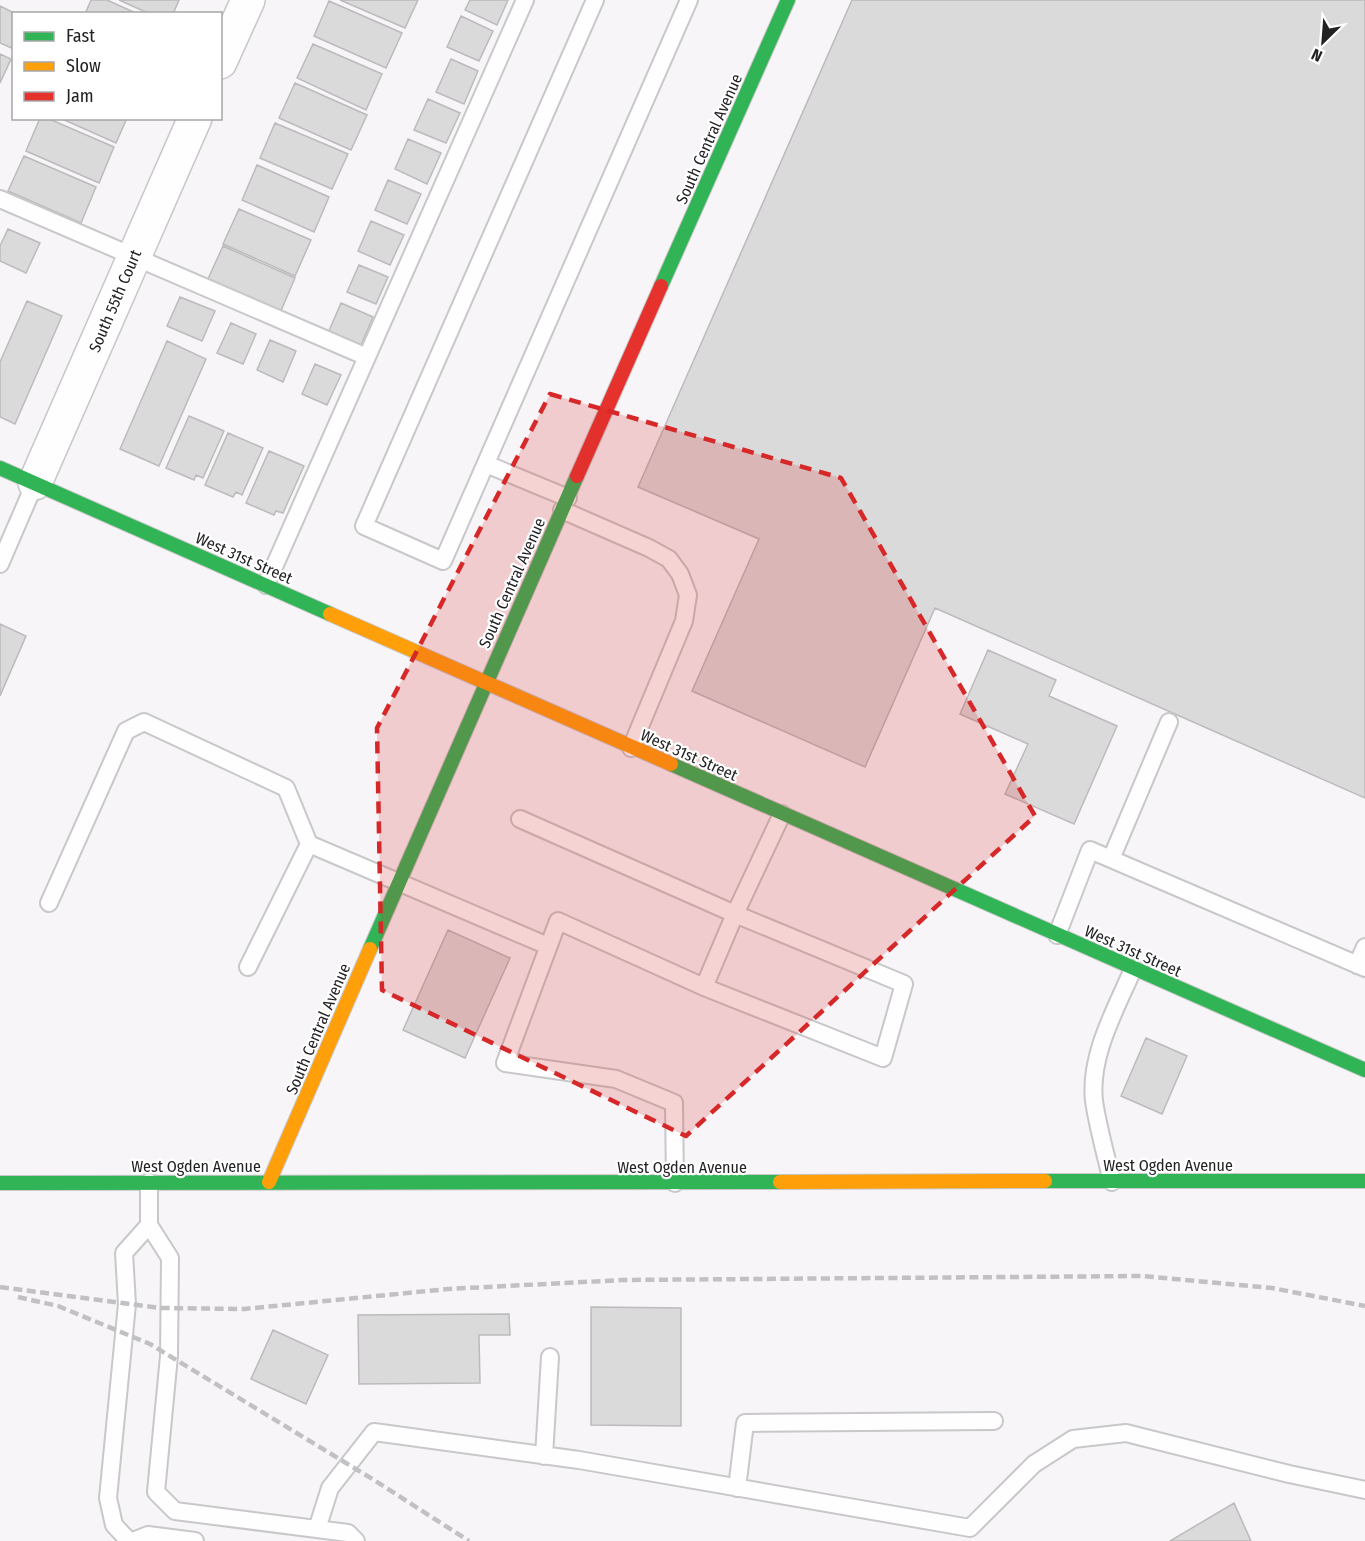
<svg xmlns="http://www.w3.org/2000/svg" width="1365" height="1541" font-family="'Fira Sans Condensed',sans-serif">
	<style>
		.building { fill: #dbdadb; stroke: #bcbabc; stroke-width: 1.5 }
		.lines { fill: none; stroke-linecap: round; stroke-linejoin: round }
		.lane-casing { stroke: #c8c7c9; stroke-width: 20 }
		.street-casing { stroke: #c8c7c9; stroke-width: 36 }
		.fast-casing { stroke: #c8c7c9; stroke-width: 16 }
		.slow-casing { stroke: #c8c7c9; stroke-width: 16 }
		.jam-casing { stroke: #c8c7c9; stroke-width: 16 }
		.lane { stroke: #fefefe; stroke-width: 16 }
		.street { stroke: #fefefe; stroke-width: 33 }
		.fast { stroke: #30b455; stroke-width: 14 }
		.slow { stroke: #ff9f0a; stroke-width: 14 }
		.jam { stroke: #e5322d; stroke-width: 14 }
		.rail { stroke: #c1c0c2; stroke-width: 4.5; stroke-dasharray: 9 4.5; stroke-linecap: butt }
		.marked { fill: #d62828; fill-opacity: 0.2; stroke: #d62828; stroke-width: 4.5; stroke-dasharray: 12 8; stroke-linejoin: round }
		.labels { text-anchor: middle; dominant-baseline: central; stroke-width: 4.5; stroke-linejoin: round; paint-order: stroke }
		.street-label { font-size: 16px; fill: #222123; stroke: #fff }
	</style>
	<rect width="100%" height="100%" fill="#f7f5f8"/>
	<path class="building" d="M91 0H107L138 14H85Z
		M119 0H179L173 14H150Z
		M340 0H418L405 28Z
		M470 0H508L497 25 465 10Z
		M852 0H1365V798L935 608 865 767 692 691 759 539 638 487Z
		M329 1 402 33 386 68 314 36Z
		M0 6 16 14H14V49L0 43Z
		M461 16 493 31 479 61 447 47Z
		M313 44 382 74 366 110 297 78Z
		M0 54 11 59 0 83Z
		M451 59 478 71 464 104 436 92Z
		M295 83 367 115 351 150 279 118Z
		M428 99 460 113 446 143 414 130Z
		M40 118H47L114 147 99 183 26 151Z
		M60 118H127L116 143Z
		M275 123 348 154 332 189 260 158Z
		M408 139 441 153 427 184 395 169Z
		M24 156 96 187 81 223 8 191Z
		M257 165 329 197 314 232 242 200Z
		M388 180 421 194 407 224 375 210Z
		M239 209 311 240 295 276 223 244Z
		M371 221 404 235 390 265 358 251Z
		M8 229 40 243 26 273 0 261V246Z
		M223 246 295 278 280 313 207 281Z
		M359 265 388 277 376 304 347 292Z
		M180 297 215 311 202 341 167 326Z
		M27 301 62 316 15 424 0 417V362Z
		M341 303 373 317 360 347 328 333Z
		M231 323 256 334 243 364 217 353Z
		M270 340 296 351 283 382 257 370Z
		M167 341 206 359 159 466 120 449Z
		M315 364 341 375 327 405 302 394Z
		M189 416 224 431 203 478 196 475 194 480 166 468Z
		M228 433 263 448 242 495 236 492 233 497 205 485Z
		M269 451 304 466 283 513 276 511 274 515 246 503Z
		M0 624 26 636 0 696Z
		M988 650 1056 680 1049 696 1117 726 1074 824 1005 794 1028 744 960 714Z
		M448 930 510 958 465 1058 403 1030Z
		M1146 1038 1187 1056 1162 1114 1121 1096Z
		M591 1307 681 1308V1426L591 1425Z
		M509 1314 510 1335H479L480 1383 359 1384 358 1315Z
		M273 1330 328 1355 306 1404 251 1379Z
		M1234 1503 1251 1541H1170Z"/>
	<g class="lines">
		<g class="lane-casing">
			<path id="lane" d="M595 0 364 526 443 561 689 0
				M0 199 367 357
				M486 464 568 498
				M562 510 649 548 669 559 680 574 688 595 684 621 631 748
				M0 564 35 483
				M266 585 525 0
				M520 819 735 914 704 987 558 921 505 1063 616 1079 674 1103 675 1183
				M1111 859 1169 722
				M49 903 126 731 144 722 286 788 309 844 548 946
				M1057 935 1090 850 1365 968
				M1357 965 1365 947
				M248 967 309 844
				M704 987 883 1058 904 984 735 914 782 814
				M1112 1182C1106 1155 1098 1128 1094 1101 1089 1055 1116 1009 1133 969
				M149 1225 170 1258 169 1356 156 1492 175 1511 348 1533 356 1541
				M544 1456 550 1357
				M737 1488 745 1423 994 1421
				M317 1529 330 1488 374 1432 579 1460 970 1528 1034 1464 1073 1439 1126 1433 1289 1474 1365 1490
				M129 1541 114 1525 108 1498 127 1304 124 1253 149 1225V1182
				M133 1541 148 1535 195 1541"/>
		</g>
		<g class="street-casing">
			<path id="street" d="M220 62 248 0
				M35 483 195 118"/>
		</g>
		<g class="fast-casing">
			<path id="fast" d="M661 286 788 0
				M0 468 330 614
				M671 764 1365 1070
				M370 949 577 476
				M1045 1181H1365
				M0 1183 780 1182"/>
		</g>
		<g class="slow-casing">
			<path id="slow" d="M330 614 671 764
				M269 1182 370 949
				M780 1182 1045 1181"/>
		</g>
		<g class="jam-casing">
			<path id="jam" d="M577 476 661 286"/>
		</g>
		<use href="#lane" class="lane"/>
		<use href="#street" class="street"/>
		<use href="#fast" class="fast"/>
		<use href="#slow" class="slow"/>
		<use href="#jam" class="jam"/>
		<path class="rail" d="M0 1287 160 1308 244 1309 448 1289 623 1280 1142 1276 1272 1288 1365 1306
			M18 1297 58 1306 150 1344 374 1480 469 1541"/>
	</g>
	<path class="marked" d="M550 394 841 478 1035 816 686 1136 382 990 377 728Z"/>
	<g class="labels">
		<g class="street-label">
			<text transform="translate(709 139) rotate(-66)">South Central Avenue</text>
			<text transform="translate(115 301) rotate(-67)">South 55th Court</text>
			<text transform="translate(244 558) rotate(24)">West 31st Street</text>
			<text transform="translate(512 583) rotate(-66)">South Central Avenue</text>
			<text transform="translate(689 755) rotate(24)">West 31st Street</text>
			<text transform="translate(1133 951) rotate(24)">West 31st Street</text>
			<text transform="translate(318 1029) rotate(-67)">South Central Avenue</text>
			<text x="1168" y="1165">West Ogden Avenue</text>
			<text x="196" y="1166">West Ogden Avenue</text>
			<text x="682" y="1167">West Ogden Avenue</text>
		</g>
	</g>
	<rect x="12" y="12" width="210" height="108" fill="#ffffff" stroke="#a7a6a7" stroke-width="1.5"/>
	<rect x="24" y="32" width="30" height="9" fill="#30b455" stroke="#a7a6a7" stroke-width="1.5"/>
	<text x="66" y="42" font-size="18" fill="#222123">Fast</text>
	<rect x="24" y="62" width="30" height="9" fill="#ff9f0a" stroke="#a7a6a7" stroke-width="1.5"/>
	<text x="66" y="72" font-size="18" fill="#222123">Slow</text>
	<rect x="24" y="92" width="30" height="9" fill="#e5322d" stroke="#a7a6a7" stroke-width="1.5"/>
	<text x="66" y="102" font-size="18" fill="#222123">Jam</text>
	<g transform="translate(1323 42) rotate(205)" stroke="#ffffff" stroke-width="4.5" paint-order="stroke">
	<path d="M0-4.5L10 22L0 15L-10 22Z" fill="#222123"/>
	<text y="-9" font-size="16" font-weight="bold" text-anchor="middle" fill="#222123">N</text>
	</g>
</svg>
